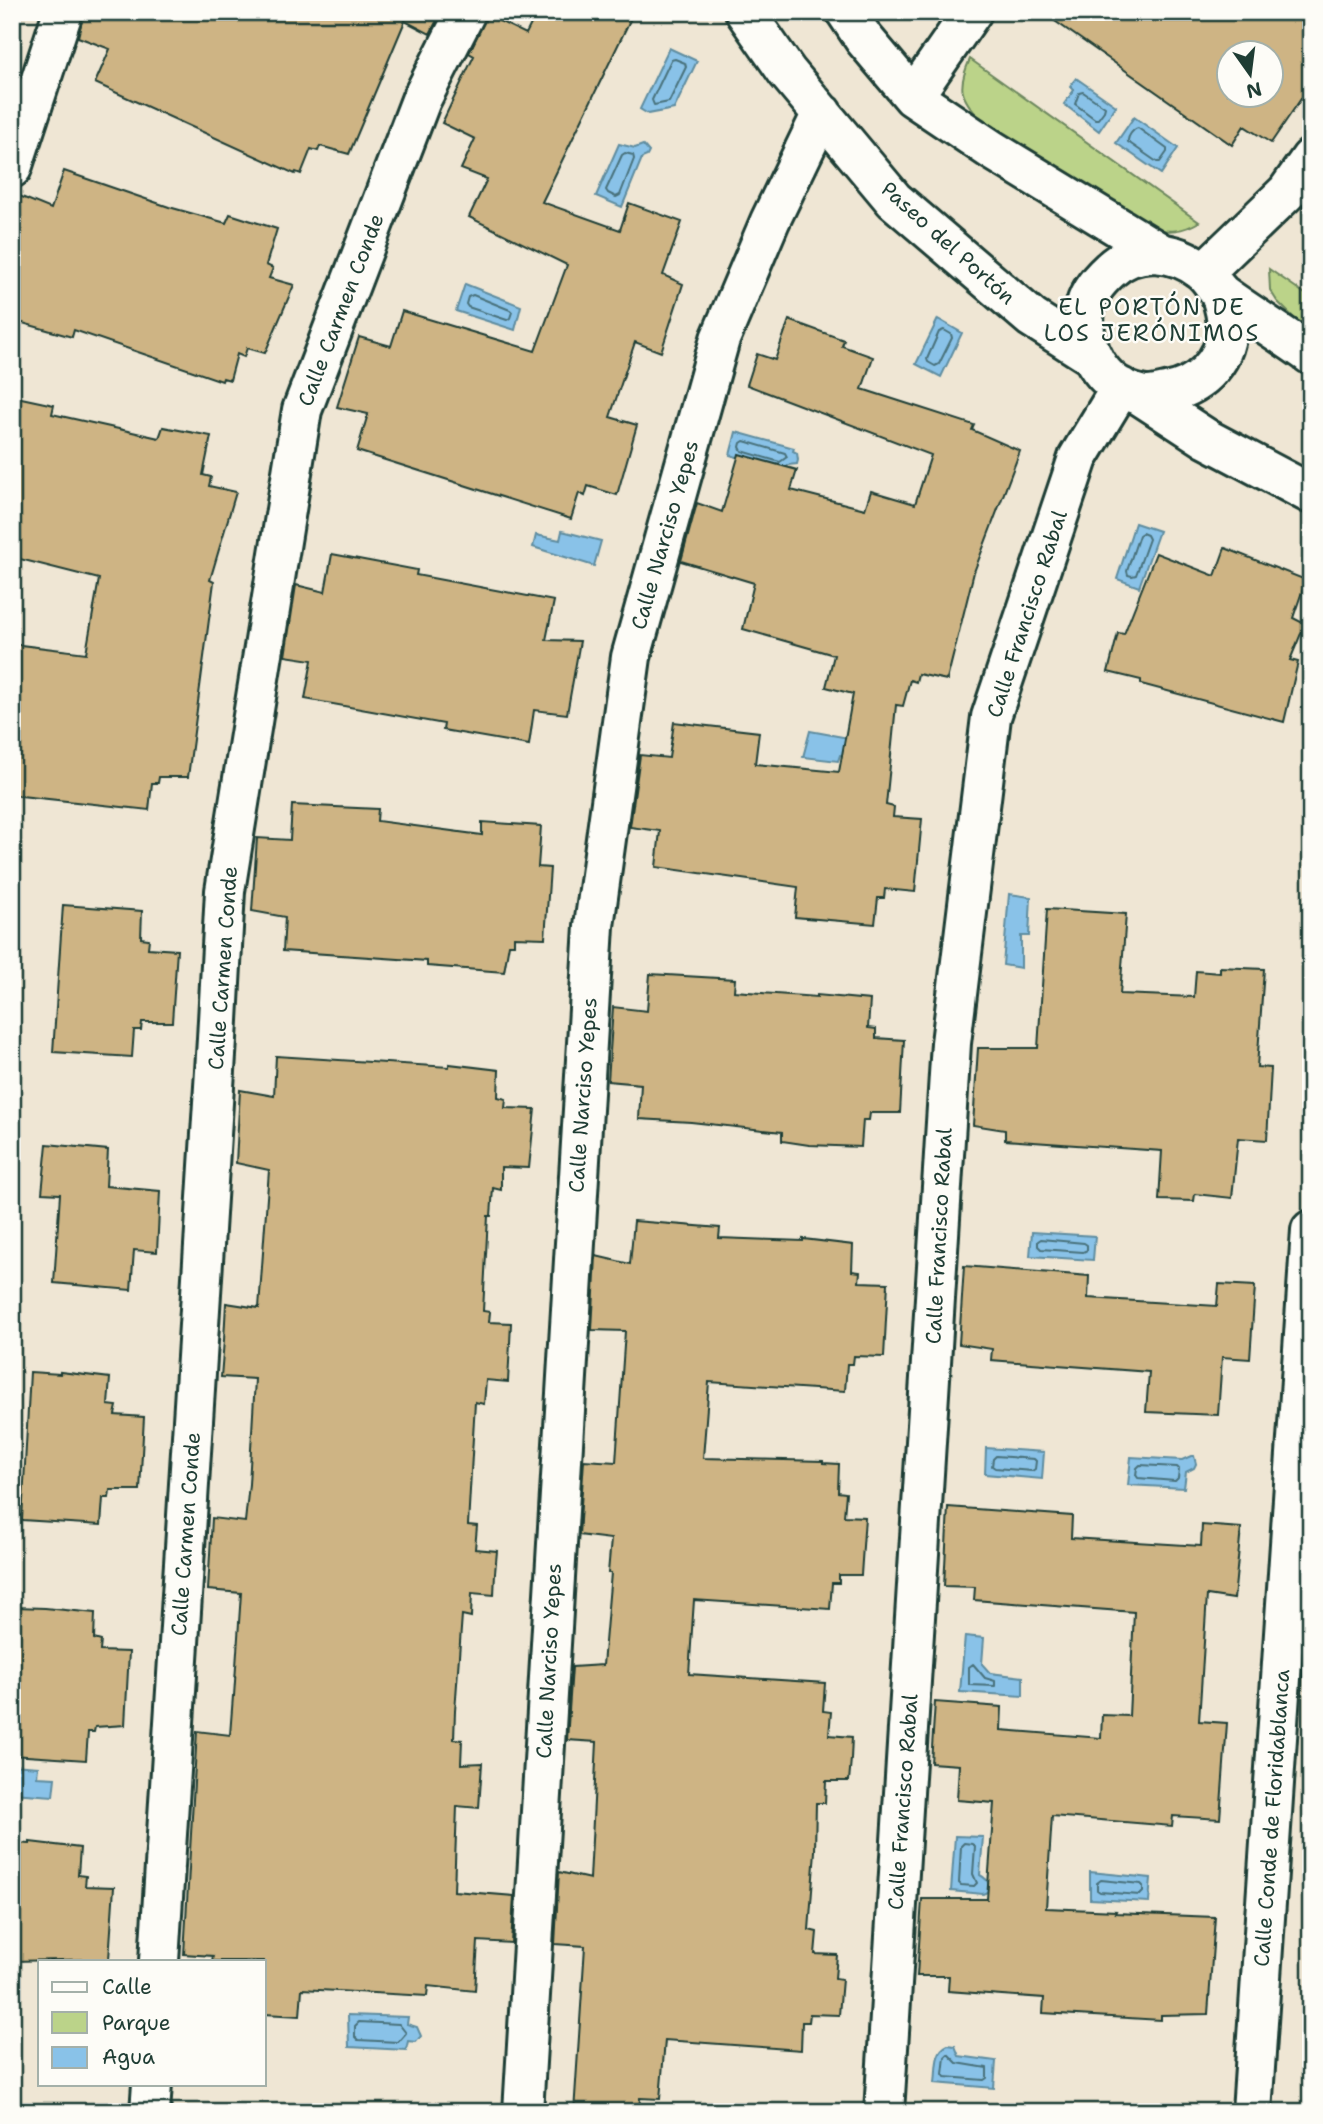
<svg xmlns="http://www.w3.org/2000/svg" width="1323" height="2124" font-family="'Shantell Sans',sans-serif">
	<style>
		.green { fill: #bbd389; stroke: #6d885e; stroke-width: 2 }
		.water { fill: #89c2e8; stroke: #5f8da0; stroke-width: 2 }
		.lines { fill: none; stroke-linecap: round; stroke-linejoin: round }
		.shore { stroke: #49727c; stroke-width: 2 }
		.building { fill: #ceb484; stroke: #1f3d34; stroke-width: 2; fill-rule: evenodd }
		.street-casing { stroke: #1f3d34; stroke-width: 44 }
		.street { stroke: #fdfcf7; stroke-width: 38 }
		.labels { text-anchor: middle; dominant-baseline: central; stroke-width: 5; stroke-linejoin: round; paint-order: stroke }
		.street-label { font-size: 21px; fill: #1f3d34; stroke: #fdfcf7 }
		.neighbourhood-label { font-size: 23px; letter-spacing: 2px; fill: #1f3d34; stroke: #fdfcf7 }
	</style>
	<rect width="100%" height="100%" fill="#efe6d4"/>
	<filter id="ink" filterUnits="userSpaceOnUse"><feTurbulence type="fractalNoise" baseFrequency=".0143" numOctaves="2"/><feDisplacementMap in="SourceGraphic" scale="14" xChannelSelector="R" yChannelSelector="G"/><feConvolveMatrix kernelMatrix="1 2 1 2 8 2 1 2 1" color-interpolation-filters="sRGB"/></filter>
	<g filter="url(#ink)">
		<path class="green" d="M970 59 1199 222C1182 232 1170 232 1150 229L981 120C960 97 957 88 970 59Z
			M1269 269 1311 298V335L1277 301 1270 290Z"/>
		<path class="water" d="M669 48 697 61 674 109 648 114 640 109Z
			M1076 78 1116 106 1099 131 1064 104 1074 90 1070 86Z
			M1134 117 1178 148 1161 174 1116 143Z
			M619 144 635 148 643 145 649 152 647 156 642 158 622 207 596 196Z
			M465 284 521 306 515 330 456 311Z
			M938 319 962 333 941 377 916 364Z
			M736 432 794 448 793 451 797 453 798 460 797 464 788 465 786 471 730 455Z
			M1135 523 1159 531 1139 587 1117 579Z
			M562 531 601 541 594 566 533 547 536 535 560 540Z
			M810 731 876 743 874 758 840 755 838 761 803 757Z
			M1009 894 1031 897 1029 936H1021V968L1003 965Z
			M1032 1232 1095 1236 1093 1260 1030 1256Z
			M986 1448 1044 1452 1042 1479 985 1474Z
			M1191 1456H1194L1196 1464 1194 1468 1186 1472 1184 1488 1128 1485 1131 1457 1182 1460Z
			M965 1636 984 1638 982 1664 990 1673 1023 1677V1696L960 1692Z
			M12 1765 38 1767 37 1777 55 1778 53 1796 12 1793Z
			M955 1836 983 1837 980 1875C988 1879 991 1884 987 1892L983 1894 951 1891Z
			M1090 1872 1151 1878 1149 1902 1090 1899Z
			M348 2015 408 2017 407 2024 417 2027 421 2036 416 2042 408 2041 406 2050 349 2047Z
			M948 2045 955 2046 959 2056 996 2061 994 2088 935 2083C937 2069 934 2051 948 2045Z"/>
		<g class="lines">
			<path class="shore" d="M675 59 685 63 686 67 669 102 654 105 652 100 671 60Z
				M1083 92 1105 107 1104 111 1098 119H1095L1075 104 1079 93Z
				M1138 128 1167 149V152L1160 162H1157L1128 142C1127 137 1133 129 1138 128Z
				M625 153 633 155 634 159 620 195 616 197 608 193 606 190 622 155Z
				M473 295 510 310 512 312 510 318 507 320 468 307 466 304 468 297Z
				M944 330 951 334 952 338 939 364 935 366 928 362 927 359 939 332Z
				M744 441 785 453 787 457 780 462 742 451 740 447 741 443Z
				M1142 533 1147 535 1149 539 1136 575 1132 576 1128 575 1127 571 1139 535Z
				M1041 1239 1084 1243 1087 1245V1250L1083 1252 1041 1249 1038 1246V1241Z
				M996 1456 1034 1459 1036 1461 1035 1469 1032 1471 995 1468 992 1466 993 1459Z
				M1140 1465 1177 1467 1179 1469 1178 1478 1175 1481 1138 1478 1136 1475 1137 1468Z
				M973 1664 985 1678 995 1681V1686L969 1685V1667Z
				M964 1843 972 1844 975 1846 973 1874 977 1883 974 1886 961 1885 959 1883 961 1846Z
				M1101 1880 1141 1884 1143 1886V1892L1140 1895 1100 1892 1097 1890V1883Z
				M359 2022 399 2024 406 2033 398 2042 358 2040 355 2037V2026Z
				M948 2054 957 2063 987 2068V2078L984 2080 945 2077 943 2074 945 2057Z"/>
		</g>
		<path class="building" d="M84 12H441L430 34 405 21 349 154 320 146 318 151 311 149 301 174 296 172 295 174 95 83 110 49 78 37Z
			M537 12H634L542 202 620 230 629 203 682 222 663 275 683 284 661 352 635 342 610 417 637 425 617 495 588 486 585 496 579 493 571 519 357 451 368 414 337 407 359 337 391 346 402 311 535 351 567 265 469 217 487 179 461 169 475 139 442 123 474 56 469 53 487 15 526 34Z
			M1042 12H1311V84L1271 143 1244 126 1232 145ZM1228 52H1270V94H1228Z
			M64 171 169 207 226 223 230 214 277 229 266 265 273 268 269 278 294 285 265 353 247 348 244 357 237 354 230 380 223 378 222 381 74 330 72 337 12 320V193L51 209Z
			M789 320 844 340 842 346 873 357 862 389 974 425 972 430 1020 451 974 572 947 680 918 674 916 682 910 680 903 706 896 705 886 805 894 807 893 817 922 819 915 892 885 889 884 898H878L875 924 795 917 798 887 656 867 660 831 630 827 640 755 669 758 674 722 759 732 755 764 839 772 853 694 826 687 834 655 743 629 754 583 681 561 697 503 722 512 739 454 797 470 791 490 865 509 871 491 915 504 931 455 747 385 757 354 775 360Z
			M12 396 54 405 52 414 159 438 163 427 211 436 203 475 211 477 209 486 236 492 210 580 214 582 188 777H159L158 783H152L149 810 12 795V644L86 653 99 579 12 557Z
			M1225 548 1306 580 1293 618 1305 624 1290 660 1298 662 1284 722 1141 684V680L1108 672 1118 633 1124 634 1156 553 1215 576Z
			M332 554 417 570 416 575 554 601 546 640 580 641 567 714 534 710 529 745 443 730 444 724 305 699 312 660 285 656 296 585 325 592Z
			M292 805 378 809 377 821 482 835V822L541 826 538 867 550 868 545 938 514 937V944H509L504 972 427 966V961L283 951 285 917 252 911 257 838 290 840Z
			M63 905 142 911 141 938 149 939 148 948 177 950 172 1022H142L141 1030H134L132 1057 53 1052Z
			M1047 909 1126 914 1120 994 1194 997 1196 971 1220 973V967L1264 969 1257 1067 1271 1068 1267 1140 1238 1138 1232 1198 1195 1194 1194 1201 1159 1200 1162 1151 1005 1140V1130L973 1125 978 1048H1038Z
			M650 974 735 979 734 991 817 997V995L870 1000 868 1028 876 1029V1038L904 1040 900 1113H870L869 1120H863L861 1147 809 1145 782 1141V1132L691 1122 639 1119 641 1084 608 1081 613 1007 647 1011Z
			M276 1056 449 1067V1064L499 1070 498 1097 506 1099 505 1108 535 1109 529 1168 501 1167V1190L493 1188 491 1216H488L483 1311 490 1312 489 1322 511 1323 508 1382 486 1380 484 1404 475 1402 468 1525 477 1526 475 1549 497 1551 495 1573 494 1595 472 1593 471 1617 462 1615 455 1711 454 1739 462 1740 461 1764 482 1763 479 1808 457 1806 454 1891 514 1896 511 1943 478 1941 475 1991 428 1986 427 1996 302 1989 300 2016 264 2014V1961H212L213 1956 184 1954 197 1731 230 1735 233 1696H234L241 1593 208 1590 212 1518 245 1522 249 1484 255 1379 221 1377 224 1340 226 1303 259 1308 269 1170 236 1163 240 1090 274 1096Z
			M47 1144 108 1150 106 1186 160 1191 157 1252 134 1250 131 1290 54 1283 60 1194 42 1193Z
			M634 1221 720 1228 719 1238 803 1241V1239L853 1245 852 1271 860 1272 859 1282 888 1283 884 1357 854 1356 853 1364H847L845 1391 709 1382 703 1458 823 1461V1463L839 1464 838 1492 846 1493 844 1516 865 1517 861 1575H839V1583H832L830 1609 694 1600 689 1674 825 1683 823 1711 831 1712 829 1735 852 1737 851 1759 849 1781H826L825 1803H816L815 1851 809 1930 817 1932 815 1954 837 1955 835 1978 842 1979 839 2015 810 2014 809 2022H802L801 2050 665 2040 660 2099 640 2098 639 2112H574L585 1946 555 1944 559 1872 590 1879 597 1742 567 1740 572 1667 603 1665 611 1573H608L611 1539 579 1535 584 1460 616 1462 625 1331 592 1330 596 1256 630 1264Z
			M964 1266 1089 1276 1088 1298 1217 1306 1219 1284 1255 1286 1250 1359 1222 1357 1218 1415 1146 1412 1149 1372 991 1360 992 1349 959 1344Z
			M30 1372 60 1374V1372L110 1378 108 1405 117 1406 115 1415 144 1417 140 1490H110L109 1498H103L101 1525 22 1520Z
			M948 1507 1072 1516 1071 1538 1201 1546 1202 1525 1241 1528 1234 1599 1207 1595 1199 1721 1227 1723 1220 1819 1173 1816 1172 1826 1052 1816 1046 1908 1116 1911 1115 1913 1215 1917 1208 2014 1161 2015V2020L1043 2013 1044 1998 948 1991 949 1976H917L922 1899H987L994 1803 957 1800 959 1765 931 1763 935 1702 1002 1707 1001 1730 1101 1738 1102 1715 1129 1716 1134 1612 974 1600 975 1587 944 1586Z
			M15 1607 45 1608 95 1613 94 1639 101 1641 100 1651 129 1652 125 1725 95 1727 94 1732H88L86 1760 12 1755V1654Z
			M30 1842 80 1848 78 1875 86 1876 85 1886 114 1887 109 1959 12 1961V1843L30 1844Z"/>
		<g class="lines">
			<g class="street-casing">
				<path id="street" d="M745 12 787 72 894 200 1032 318 1090 355
					M846 12 864 39 913 97 992 150 1159 252
					M913 97 972 12
					M12 168 63 12
					M1204 272 1287 192 1311 158
					M1220 293C1224 305 1227 317 1227 329 1225 363 1198 388 1166 393 1158 395 1147 397 1140 395 1101 386 1080 347 1085 309 1087 294 1099 280 1110 270 1136 245 1176 250 1202 271 1211 278 1215 289 1223 295 1252 316 1282 334 1311 355
					M1141 396 1207 439 1311 494
					M159 1961 217 1039 225 891 302 410 421 100 466 12
					M150 2112 152 2084
					M523 2112 594 926 631 657 720 339 770 221 822 113
					M884 2112 951 1043 991 717 1078 458 1121 387
					M1252 2112 1311 1230"/>
			</g>
			<use href="#street" class="street"/>
		</g>
	</g>
	<g class="labels">
		<g class="street-label">
			<text transform="translate(948 243) rotate(42)">Paseo del Portón</text>
			<text transform="translate(341 310) rotate(-69)">Calle Carmen Conde</text>
			<text transform="translate(665 535) rotate(-74)">Calle Narciso Yepes</text>
			<text transform="translate(1027 614) rotate(-72)">Calle Francisco Rabal</text>
			<text transform="translate(223 968) rotate(-86)">Calle Carmen Conde</text>
			<text transform="translate(583 1095) rotate(-86)">Calle Narciso Yepes</text>
			<text transform="translate(939 1236) rotate(-87)">Calle Francisco Rabal</text>
			<text transform="translate(186 1534) rotate(-86)">Calle Carmen Conde</text>
			<text transform="translate(549 1661) rotate(-87)">Calle Narciso Yepes</text>
			<text transform="translate(903 1802) rotate(-86)">Calle Francisco Rabal</text>
			<text transform="translate(1272 1818) rotate(-86)">Calle Conde de Floridablanca</text>
		</g>
		<g class="neighbourhood-label">
			<text x="1152" y="307">EL PORTÓN DE<tspan x="1152" dy="26">LOS JERÓNIMOS</tspan></text>
		</g>
	</g>
	<rect width="1323" height="2124" fill="none" stroke="#fdfcf7" stroke-width="42"/>
	<rect x="21" y="21" width="1281" height="2082" fill="none" stroke="#1f3d34" stroke-width="2.5" filter="url(#ink)"/>
	<rect x="38" y="1960" width="228" height="126" fill="#fdfcf7" stroke="#a4b0a9" stroke-width="2"/>
	<rect x="52" y="1982" width="35" height="10" fill="#fdfcf7" stroke="#a4b0a9" stroke-width="2"/>
	<text x="102" y="1994" font-size="21" fill="#1f3d34">Calle</text>
	<rect x="52" y="2012" width="35" height="21" fill="#bbd389" stroke="#a4b0a9" stroke-width="2"/>
	<text x="102" y="2030" font-size="21" fill="#1f3d34">Parque</text>
	<rect x="52" y="2047" width="35" height="21" fill="#89c2e8" stroke="#a4b0a9" stroke-width="2"/>
	<text x="102" y="2064" font-size="21" fill="#1f3d34">Agua</text>
	<g transform="translate(1250 74) rotate(166)"><circle r="33" fill="#fdfcf7" stroke="#a4b0a9" stroke-width="2"/>
	<path d="M0-5L12 26L0 18L-12 26Z" fill="#1f3d34"/>
	<text y="-10" font-size="19" font-weight="bold" text-anchor="middle" fill="#1f3d34">N</text>
	</g>
</svg>
